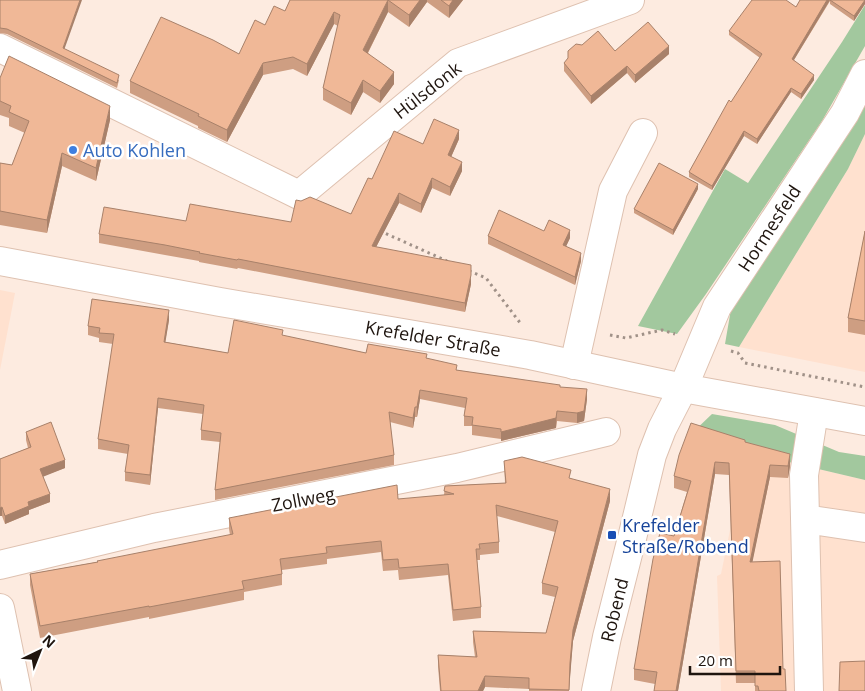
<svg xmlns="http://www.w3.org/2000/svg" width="865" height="691" font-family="'Open Sans',sans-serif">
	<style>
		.built { fill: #ffe1cf }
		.green { fill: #a2c89e }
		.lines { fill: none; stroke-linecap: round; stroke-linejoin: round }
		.minor-casing { stroke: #dec1b0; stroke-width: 30 }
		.major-casing { stroke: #dec1b0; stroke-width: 30 }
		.path { stroke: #a09188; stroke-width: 3; stroke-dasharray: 2.5 4; stroke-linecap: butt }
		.minor { stroke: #fff; stroke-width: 28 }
		.major { stroke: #fff; stroke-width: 28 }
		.wall { fill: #ce9e82 }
		.shaded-wall { fill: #a8816a }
		.building { fill: #f0b897; stroke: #a8816a }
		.shop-dot { fill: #3f7fe0; stroke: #fff; stroke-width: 2 }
		.transit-dot { fill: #1a4fb4; stroke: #fff; stroke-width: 2 }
		.labels { text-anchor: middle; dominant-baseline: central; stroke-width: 5; stroke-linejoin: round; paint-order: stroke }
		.street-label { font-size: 18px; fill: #1f150f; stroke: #fff }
		.shop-label { font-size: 18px; fill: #366cbe; stroke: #fff; text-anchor: start }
		.transit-label { font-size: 18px; fill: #164399; stroke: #fff; text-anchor: start }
	</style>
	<rect width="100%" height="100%" fill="#fdebe0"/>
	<path class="built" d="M865 134V372L739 347 848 169Z
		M0 290 15 293 0 370Z
		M746 452 865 480V691H721L717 576 721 574Z"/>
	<path class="green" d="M865 5V46L822 121 706 294 677 334 638 326 725 169 748 183 842 42Z
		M865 101V134L848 169 739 347 725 344 731 309Z
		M712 414 775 425 839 452 865 456V480L746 452 690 435Z"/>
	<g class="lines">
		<g class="minor-casing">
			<path id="minor" d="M0 48 299 195 458 63 630 0
				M574 365 613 191 643 133
				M805 519 865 528
				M0 565 154 528 457 468 606 432
				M0 608 17 691
				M596 691 607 637 633 534 652 455 662 429 683 388 717 307 845 113 865 74
				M809 691 804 475 814 412"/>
		</g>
		<g class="major-casing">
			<path id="major" d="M0 261 220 302 467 344 530 355 683 388 865 421"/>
		</g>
		<path class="path" d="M380 231 447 261
			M469 271 486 278 521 324
			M610 335 626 338 662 330 675 334
			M731 351 738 353 745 363 865 387"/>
		<use href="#minor" class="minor"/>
		<use href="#major" class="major"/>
	</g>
	<path class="wall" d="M0 0 64 49 119 80 117 88 7 34 0 33Z
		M290 0H463L449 18 427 2 409 27 388 12 368 53 394 84 380 103 363 92 351 115 323 100V88L338 26 334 24 307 76 293 69 263 75 227 142 198 128V126L130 93V81L239 54 265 25 285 11Z
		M800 0H865V4L854 21 830 4V1L794 60 814 80 801 99 791 92 757 144 744 136 712 190 689 177V172L731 102 760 58 729 35V31L796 7Z
		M615 51 669 54 635 83 627 73 591 104 564 71V63Z
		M0 78 110 120 96 181 62 166 47 233 0 225V163L12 165 25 133 9 126V118L0 115Z
		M459 139 451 157 462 171 450 196 432 188 421 213 399 203 376 247 471 284 465 312 238 268 237 269 199 262V261L165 255 99 243V234L186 221 291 222 351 214 372 179 423 144Z
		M698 189 673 235 634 213V209Z
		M544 231 570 238 566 246 581 261 575 285 488 244V236Z
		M865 231V335L848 332V318Z
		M169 320 165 342 228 353 283 336 366 353 427 358 457 370 560 387 587 399 584 421 577 423 557 421 556 428 501 441V439L472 435V426H464V416L465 408 420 399 417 417H415L413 428 390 422 394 455V465L215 500V490L220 442 201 440V430L203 414 158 408 150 485 125 481V472L128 454 98 449V439L113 344 99 342V338L88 335V326Z
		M26 432 65 468 43 476 50 502 29 510V514L5 524 2 516 0 459 28 448 26 440Z
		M745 442 790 466 788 478 770 477 752 562 783 669 786 691H755V683H736L729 475 715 474 678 691H654L655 684 634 680V669L687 492 674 488V476Z
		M504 461 571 479 610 501 573 641 570 674 569 691H529V689L485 687 483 691H440L438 666V655L475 657 473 642V631L546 633 555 597 542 594V583L555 532 497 516 499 542V553L480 555V560H477L481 607V618L453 621 448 575 399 580 398 570 383 571 381 552 327 559V564L282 570V585L244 592V600L149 619V617L40 638 30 585V574L97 562 230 535 229 529V518L444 495 445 486 505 483Z"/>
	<path class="shaded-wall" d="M80 0H82L63 53V48Z
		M388 0V12L363 62V50Z
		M420 0H427V2L409 27V15Z
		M453 0H463L449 18V6Z
		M827 0H830L792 63V59Z
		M865 0V4L854 21V16Z
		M334 12V24L307 76V64Z
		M669 46V54L635 83V75Z
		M263 63V75L227 142V130Z
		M627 66V73L591 104V96Z
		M394 72V84L380 103V91Z
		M814 75V80L801 99V94Z
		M363 80V92L351 115V103Z
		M791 88V92L757 144V139Z
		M110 106V120L96 181V168Z
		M459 130V139L448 164V155Z
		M744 131V136L712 190V186Z
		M62 153V166L47 233V220Z
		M462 162V171L450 196V187Z
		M432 178V188L421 213V204Z
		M698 184V189L673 235V230Z
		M399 193V203L372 255V246Z
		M570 230V238L563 253V245Z
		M581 253V261L575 285V277Z
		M471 275V284L465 312V303Z
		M169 310V320L164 351V342Z
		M587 389V399L584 421 577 423V413Z
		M420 390V399L417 417V407Z
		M158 398V408L150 485V475Z
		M415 407V417L413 428V418Z
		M557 411 556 428 501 441V432Z
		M790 454V466L788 478V466Z
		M65 460V468L40 478V469Z
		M715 462V474L678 691H676Z
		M770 465V477L750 574V562Z
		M610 489V501L573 641 569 691 570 663 573 630Z
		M50 494V502L29 510V514L5 524V516L28 502Z
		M2 507V516H0V508Z
		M485 676V687L483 691H478Z"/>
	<path class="building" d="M0 0H80L63 48 119 75 117 83 7 29 0 28Z
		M290 0H388L363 50 394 72 380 91 363 80 351 103 323 88 340 15 334 12 307 64 293 57 263 63 227 130 198 116 199 114 130 81 161 17 213 40 239 54 255 20 265 25 274 6 285 11Z
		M388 0H420L409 15Z
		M441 0H453L449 6Z
		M752 0H786L796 7 800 0H827L792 59 814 75 801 94 791 88 757 139 744 131 712 186 689 172 729 100 731 102 762 54 729 31Z
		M830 0H865L854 16Z
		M648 22 669 46 635 75 627 66 591 96 564 63 568 58V51L576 44 582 45 598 31 615 51Z
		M9 56 110 106 96 168 62 153 47 220 0 211V163L12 165 29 121 9 112 11 106 0 101V78Z
		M434 119 459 130 448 155 462 162 450 187 432 178 421 204 399 193 372 246 471 265V275L465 303 238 259 237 260 199 253 200 252 165 245 99 234 104 207 186 221 190 204 291 222 296 200 301 201 310 197 351 214 368 178 372 179 394 131 423 144Z
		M659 163 698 184 673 230 634 209Z
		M499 210 544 231 549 220 570 230 563 245 581 253 575 277 488 236Z
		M865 231V321L848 318Z
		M92 299 169 310 164 342 228 353 234 320 283 330 282 335 366 353 368 344 427 354 426 358 457 365 456 370 560 385V387L587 389 584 411 577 413 557 411 556 418 501 432V429L472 425 473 417 464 416 467 398 420 390 417 407H415L413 418 389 412 394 455 215 490 221 433 201 430 204 405 158 398 150 475 125 472 129 445 98 439 114 334 99 333 100 328 88 326Z
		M51 422 65 460 40 469 50 494 28 502 29 506 5 516 2 507 0 508V459L31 447 26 432Z
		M691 423 745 440V442L790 454 788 466 770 465 750 562 780 561 783 669H785L786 691H759L758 686H755V671H736L729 463 715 462 676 691H654L657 672 634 669 653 559 660 533 674 536 691 481 674 476 679 455Z
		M522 457 571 470 569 478 610 489 573 630 570 663 569 690 529 689V678L485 676 478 691H441L438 655 477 657 473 631 546 633 558 587 542 583 558 521 496 505 499 542 479 544 480 549H476L481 607 453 610 448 564 399 568 398 559 383 560 381 541 326 547 327 553 280 559 282 574 242 581 244 589 149 607V606L40 626 30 574 98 562 97 561 233 534 229 518 397 485 398 499 454 494 444 491 445 486 506 483 504 461Z
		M865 661V691H839L840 662Z"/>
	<circle class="shop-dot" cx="73" cy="150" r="5"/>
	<rect class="transit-dot" x="607" y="530" width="10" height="10" rx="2.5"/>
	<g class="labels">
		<g class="street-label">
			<text transform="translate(427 90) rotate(-38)">Hülsdonk</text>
			<text transform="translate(769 228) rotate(-57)">Hormesfeld</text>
			<text transform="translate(433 338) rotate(10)">Krefelder Straße</text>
			<text transform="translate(303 499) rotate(-11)">Zollweg</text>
			<text transform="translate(614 610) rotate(-76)">Robend</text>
		</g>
		<g class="shop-label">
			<text x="83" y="150">Auto Kohlen</text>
		</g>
		<g class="transit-label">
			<text x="622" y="525">Krefelder<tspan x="622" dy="21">Straße/Robend</tspan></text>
		</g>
	</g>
	<g transform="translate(40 651) rotate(43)" stroke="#ffffff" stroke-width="4" paint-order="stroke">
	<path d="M0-4L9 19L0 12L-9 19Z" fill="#1f150f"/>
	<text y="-8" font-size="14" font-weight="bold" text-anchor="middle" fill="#1f150f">N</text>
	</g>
	<path d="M690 666v8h90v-8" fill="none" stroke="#1f150f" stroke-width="2.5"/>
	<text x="698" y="666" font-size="15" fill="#1f150f" stroke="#ffffff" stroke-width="4" paint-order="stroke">20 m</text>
</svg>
